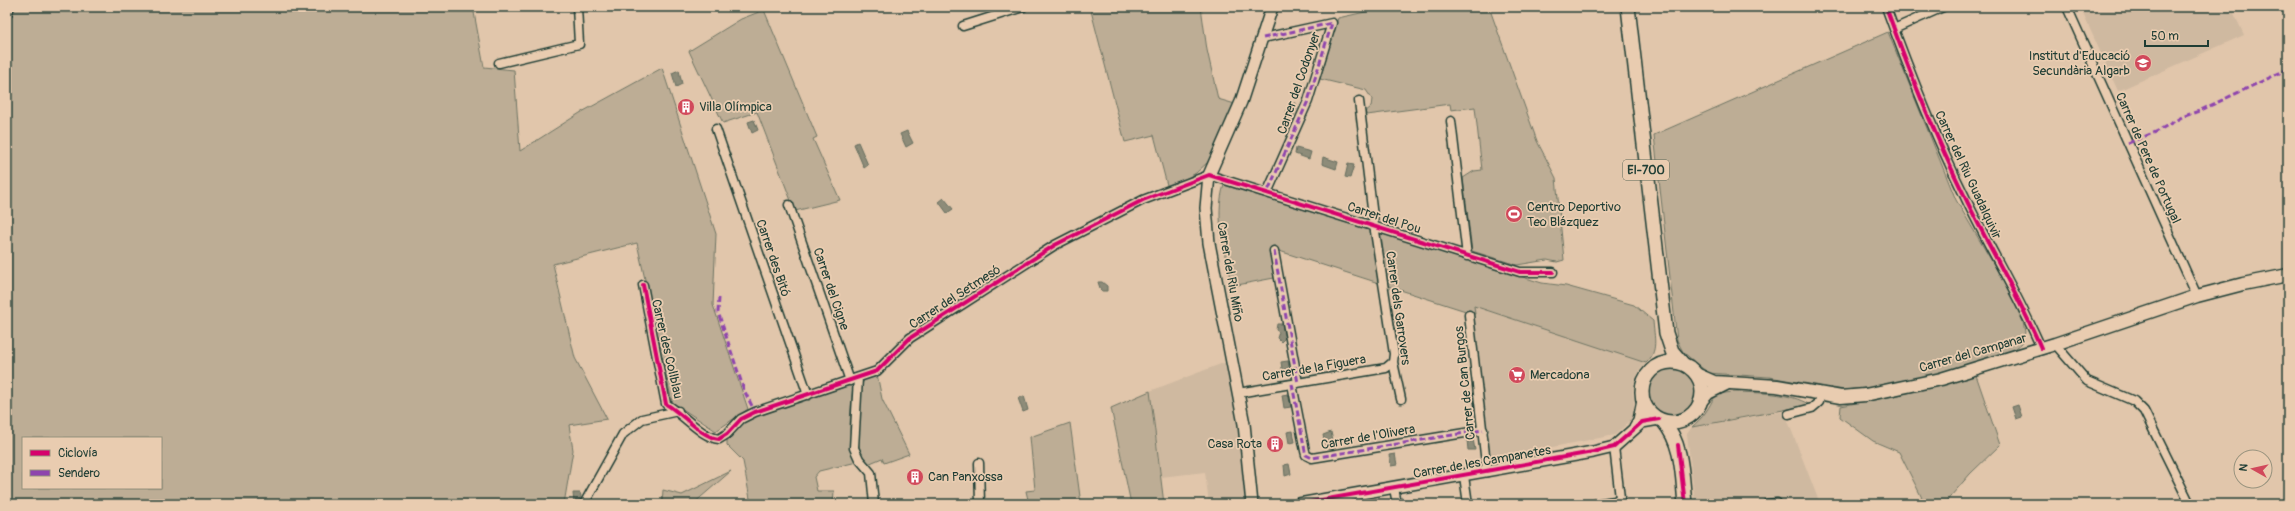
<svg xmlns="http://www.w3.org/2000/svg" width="2295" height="511" font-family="Pangolin,sans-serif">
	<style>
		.built { fill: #cfb9a0 }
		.green { fill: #bdad95; stroke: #6e7564; fill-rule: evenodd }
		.water { fill: #8e8c79; stroke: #626c5d }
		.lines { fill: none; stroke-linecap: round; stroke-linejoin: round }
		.minor-casing { stroke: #1f3d34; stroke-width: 11 }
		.tertiary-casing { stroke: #1f3d34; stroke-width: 14 }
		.secondary-casing { stroke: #1f3d34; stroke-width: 15 }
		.primary-casing { stroke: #1f3d34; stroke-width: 16 }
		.minor { stroke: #e9ccb0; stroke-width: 8 }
		.tertiary { stroke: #e9ccb0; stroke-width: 11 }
		.secondary { stroke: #e9ccb0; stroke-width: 12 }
		.primary { stroke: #e9ccb0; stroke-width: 13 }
		.quiet { stroke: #8e44ad; stroke-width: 3; stroke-dasharray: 6 3; stroke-linecap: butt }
		.cycleway-casing { stroke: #e9ccb0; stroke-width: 6 }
		.cycleway { stroke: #d6006c; stroke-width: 4 }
		.labels { text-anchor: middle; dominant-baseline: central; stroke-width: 3.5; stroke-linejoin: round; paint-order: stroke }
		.shield { fill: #e9ccb0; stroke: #5c6859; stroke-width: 1 }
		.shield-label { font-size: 12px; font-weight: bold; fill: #1f3d34 }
		.poi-label { font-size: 13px; fill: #1f3d34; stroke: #e9ccb0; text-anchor: start }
		.street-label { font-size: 13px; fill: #1f3d34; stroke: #e9ccb0 }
	</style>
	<rect width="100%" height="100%" fill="#e1c6ab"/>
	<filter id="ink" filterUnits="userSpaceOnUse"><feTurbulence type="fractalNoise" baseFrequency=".025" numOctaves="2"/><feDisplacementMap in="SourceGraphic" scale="8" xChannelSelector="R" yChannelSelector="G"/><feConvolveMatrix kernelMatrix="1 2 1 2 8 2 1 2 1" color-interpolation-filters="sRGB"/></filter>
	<g filter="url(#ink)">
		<path class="built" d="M2080 7H2231L2244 35 2118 91Z
			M1473 306 1646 363 1639 371 1635 381 1633 393 1635 410 1632 419 1615 435 1490 459Z
			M1226 362 1236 407 1246 504H1209L1205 472 1161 477 1150 391Z
			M1786 411V416L1820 504H1695L1687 434 1692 427Z"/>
		<path class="green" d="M7 7H473L484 67 514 70 520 151 580 113 662 68 716 234 713 305 748 409 716 431 672 402 637 243 553 264 575 358 607 419 569 425 573 450 564 504H7ZM23 438H161V488H23Z
			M1090 7H1201L1207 50 1218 99 1235 104 1208 162 1196 173 1168 189 1154 135 1125 142Z
			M1388 7H1489L1537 141 1556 178 1564 260 1557 262 1547 260 1517 265 1472 251 1463 178 1474 171 1482 170 1475 107 1451 110 1450 104 1367 115 1365 112 1371 107 1372 99 1366 90 1320 79 1338 18Z
			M764 10 817 137 813 139 840 200 795 211 757 112 723 123 689 51 741 19Z
			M1888 32 1956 200 2011 294 2023 322 2025 332 2022 343 2010 353 1941 373 1877 387 1844 390 1769 377 1708 373 1683 352 1677 340 1654 135Z
			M1224 185 1542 283 1566 286 1634 305 1653 321C1654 337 1659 351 1646 363L1474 306 1475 314 1270 248 1274 278 1232 286C1225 255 1214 216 1224 185Z
			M1648 393a24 24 0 1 1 48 0a24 24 0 1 1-48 0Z
			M877 374 882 399 909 454 884 463 882 458 868 464C851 445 856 402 864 379Z
			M1976 375 2000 445 1970 474 1944 504H1925L1899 452 1873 441 1840 417 1841 406 1903 394Z
			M853 383C852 407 845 439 857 462L819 471 814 477 817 491H834L833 504H751L743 461 727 445V440L743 421Z
			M1150 391 1164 504H1131L1111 408Z
			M1735 392C1759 393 1789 392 1810 405L1692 427C1696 423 1702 418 1705 413 1717 396 1710 394 1735 392Z
			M1070 423 1081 504H1029L1026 491 1035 490 1030 437Z
			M731 471 693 504H662L663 490 682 495Z"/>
		<path class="water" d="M679 70 682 84 676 87 672 73Z
			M1294 103H1296V110L1290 123 1287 124 1284 119 1287 110Z
			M754 120 758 130 752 133 748 122Z
			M907 131 913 143 906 147 900 134Z
			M858 142 868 165 864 168 854 144Z
			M1296 148 1311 152 1309 159 1295 154Z
			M1323 157 1338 162 1336 169 1322 164Z
			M1348 164 1354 165 1350 178 1345 177Z
			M944 198 953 209 947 213 939 202Z
			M1098 282H1102L1107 286V291H1101Z
			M1277 324H1282L1285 338 1281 342 1277 338 1279 332 1276 330Z
			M1288 361 1290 374 1283 375 1281 362Z
			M1288 394 1291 407 1284 408 1282 395Z
			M1024 396 1028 410 1023 412 1018 398Z
			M2018 405 2022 417 2016 419 2012 407Z
			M1293 431 1295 442 1289 443 1287 432Z
			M1331 432 1334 446 1326 448 1323 435Z
			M1473 439 1475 450H1468L1467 440Z
			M1395 454 1397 465 1391 466 1389 455Z
			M1289 464 1291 474 1285 476 1284 465Z
			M573 493H580L581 496 577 504H574Z"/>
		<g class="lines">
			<g class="minor-casing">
				<path id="minor" d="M1886 7C1909 71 1935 136 1965 197 1989 248 2019 296 2041 348
					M2067 7 2197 296
					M2287 7 2288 9
					M7 14 10 7
					M963 26 1023 7
					M1894 29 1943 7
					M1263 38 1332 23 1308 101 1267 193
					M499 63 579 44 577 7
					M1359 101 1374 225 1394 354 1393 362 1401 399
					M1451 121 1467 256
					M716 129 808 395
					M789 205 850 381
					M1274 251 1298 383
					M643 285 666 404C683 414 701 437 719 439L727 434 741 419 755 412 877 371 910 338 1055 245 1143 200 1209 175 1520 272H1553
					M1469 315 1487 472
					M2055 344 2087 381 2134 401 2144 411 2190 504
					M858 378 854 448 859 459 871 473 874 504
					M1292 384 1305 451 1306 455 1312 458 1483 430
					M1238 393 1386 368 1393 362
					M1789 414 1812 408 1819 402 1821 395
					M979 463 980 504
					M1464 476 1468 504
					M1394 488 1397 504
					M1347 496 1348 504
					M584 504 623 434 642 419 678 411
					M1595 504 1615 501 1620 498 1614 447
					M1767 504 1777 503"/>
			</g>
			<g class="tertiary-casing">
				<path id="tertiary" d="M1635 427 1639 420 1643 400
					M1252 504 1244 424 1209 243 1206 208 1209 175 1241 102 1272 7
					M1299 504 1593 452 1614 447 1642 422 1659 419"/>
			</g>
			<g class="secondary-casing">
				<path id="secondary" d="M1696 374 1714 382 1777 386 1841 397 1865 395 1941 379 2055 344 2197 296 2243 284 2288 275
					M1700 402 1708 393 1726 384"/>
			</g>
			<g class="primary-casing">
				<path id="primary" d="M1628 7 1666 333 1672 351 1683 364
					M1642 392a30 30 0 1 1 60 0a30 30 0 1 1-60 0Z
					M1663 421C1683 444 1682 475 1685 504"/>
			</g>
			<use href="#minor" class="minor"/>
			<use href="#tertiary" class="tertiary"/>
			<use href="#secondary" class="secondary"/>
			<use href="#primary" class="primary"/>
			<path class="quiet" d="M1263 38 1332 23 1308 101 1267 193
				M2128 143 2156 132 2182 117 2199 111 2288 69
				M1274 251 1298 383
				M719 298 718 312 744 390 755 412
				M1292 384 1305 451 1306 455 1312 458 1483 430"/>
			<g class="cycleway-casing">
				<path id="cycleway" d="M1886 7C1909 71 1935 136 1965 197 1989 248 2019 296 2041 348
					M643 285 666 404C683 414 701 437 719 439L727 434 741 419 755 412 877 371 910 338 1055 245 1143 200 1209 175 1520 272H1553
					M1678 445 1685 504
					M1299 504 1593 452 1614 447 1642 422 1659 419"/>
			</g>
			<use href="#cycleway" class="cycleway"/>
		</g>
	</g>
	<defs>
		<g id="school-disc" transform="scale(0.9)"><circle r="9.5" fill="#d1495b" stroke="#e9ccb0"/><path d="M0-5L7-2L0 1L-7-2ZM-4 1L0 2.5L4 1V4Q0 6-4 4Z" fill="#fff"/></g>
		<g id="building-disc" transform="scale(0.9)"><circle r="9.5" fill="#d1495b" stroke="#e9ccb0"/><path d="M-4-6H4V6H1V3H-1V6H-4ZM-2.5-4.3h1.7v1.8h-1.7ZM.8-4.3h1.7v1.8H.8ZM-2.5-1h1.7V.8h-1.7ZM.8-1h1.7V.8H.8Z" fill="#fff"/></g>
		<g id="stadium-disc" transform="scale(0.9)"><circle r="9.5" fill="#d1495b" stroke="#e9ccb0"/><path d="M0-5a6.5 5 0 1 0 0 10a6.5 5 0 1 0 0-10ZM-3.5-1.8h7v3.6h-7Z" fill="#fff"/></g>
		<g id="supermarket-disc" transform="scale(0.9)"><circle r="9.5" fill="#d1495b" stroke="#e9ccb0"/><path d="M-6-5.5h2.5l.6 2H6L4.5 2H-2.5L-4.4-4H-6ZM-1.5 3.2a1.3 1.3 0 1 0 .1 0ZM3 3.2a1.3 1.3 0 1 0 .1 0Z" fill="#fff"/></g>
	</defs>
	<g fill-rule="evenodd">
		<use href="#school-disc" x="2143" y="63"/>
		<use href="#building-disc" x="686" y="107"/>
		<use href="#stadium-disc" x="1514" y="214"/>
		<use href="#supermarket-disc" x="1517" y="375"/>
		<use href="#building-disc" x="1275" y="444"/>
		<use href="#building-disc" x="915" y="477"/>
	</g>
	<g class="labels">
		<rect class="shield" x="1623" y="160" width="46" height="20" rx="3"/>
		<g class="shield-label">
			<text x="1646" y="170">EI-700</text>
		</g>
		<g class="poi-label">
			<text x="2130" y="56" text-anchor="end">Institut d'Educació<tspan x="2130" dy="15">Secundària Algarb</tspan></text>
			<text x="699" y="107">Villa Olímpica</text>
			<text x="1527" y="207">Centro Deportivo<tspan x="1527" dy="15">Teo Blázquez</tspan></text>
			<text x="1530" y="375">Mercadona</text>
			<text x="1262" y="444" text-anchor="end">Casa Rota</text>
			<text x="928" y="477">Can Panxossa</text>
		</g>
		<g class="street-label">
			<text transform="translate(1299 83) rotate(-71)">Carrer del Codonyer</text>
			<text transform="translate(2148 158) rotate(66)">Carrer de Pere de Portugal</text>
			<text transform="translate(1968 175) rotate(65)">Carrer del Riu Guadalquivir</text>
			<text transform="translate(1384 218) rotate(18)">Carrer del Pou</text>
			<text transform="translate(773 258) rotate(71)">Carrer des Bitó</text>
			<text transform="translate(1230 272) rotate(80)">Carrer del Riu Miño</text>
			<text transform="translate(831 289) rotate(71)">Carrer del Cigne</text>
			<text transform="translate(955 297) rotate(-33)">Carrer del Setmesó</text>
			<text transform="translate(1398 308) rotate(82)">Carrer dels Garrovers</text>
			<text transform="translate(667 349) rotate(77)">Carrer des Collblau</text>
			<text transform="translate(1973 353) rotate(-16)">Carrer del Campanar</text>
			<text transform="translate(1314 368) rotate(-10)">Carrer de la Figuera</text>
			<text transform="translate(1465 383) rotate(-96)">Carrer de Can Burgos</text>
			<text transform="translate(1368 437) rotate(-10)">Carrer de l'Olivera</text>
			<text transform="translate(1482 462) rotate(-10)">Carrer de les Campanetes</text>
		</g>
	</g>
	<rect width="2295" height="511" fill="none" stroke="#e9ccb0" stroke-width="24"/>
	<rect x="12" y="12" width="2271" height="487" fill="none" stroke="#1f3d34" stroke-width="1.5" filter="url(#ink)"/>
	<rect x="22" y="437" width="140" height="52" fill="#e9ccb0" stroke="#98937e"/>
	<rect x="30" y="450" width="20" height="6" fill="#d6006c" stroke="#98937e"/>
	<text x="58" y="457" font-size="12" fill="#1f3d34">Ciclovía</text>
	<rect x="30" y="470" width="20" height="6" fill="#8e44ad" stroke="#98937e"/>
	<text x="58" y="477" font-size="12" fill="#1f3d34">Sendero</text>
	<g transform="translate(2253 469) rotate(278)"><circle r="19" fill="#e9ccb0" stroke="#98937e"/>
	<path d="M0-3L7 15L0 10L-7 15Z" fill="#d1495b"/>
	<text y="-6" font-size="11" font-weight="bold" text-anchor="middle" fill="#1f3d34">N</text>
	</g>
	<path d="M2145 40v6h63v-6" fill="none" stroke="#1f3d34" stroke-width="2"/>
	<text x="2151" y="40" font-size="12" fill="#1f3d34" stroke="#e9ccb0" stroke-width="3" paint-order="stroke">50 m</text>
</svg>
